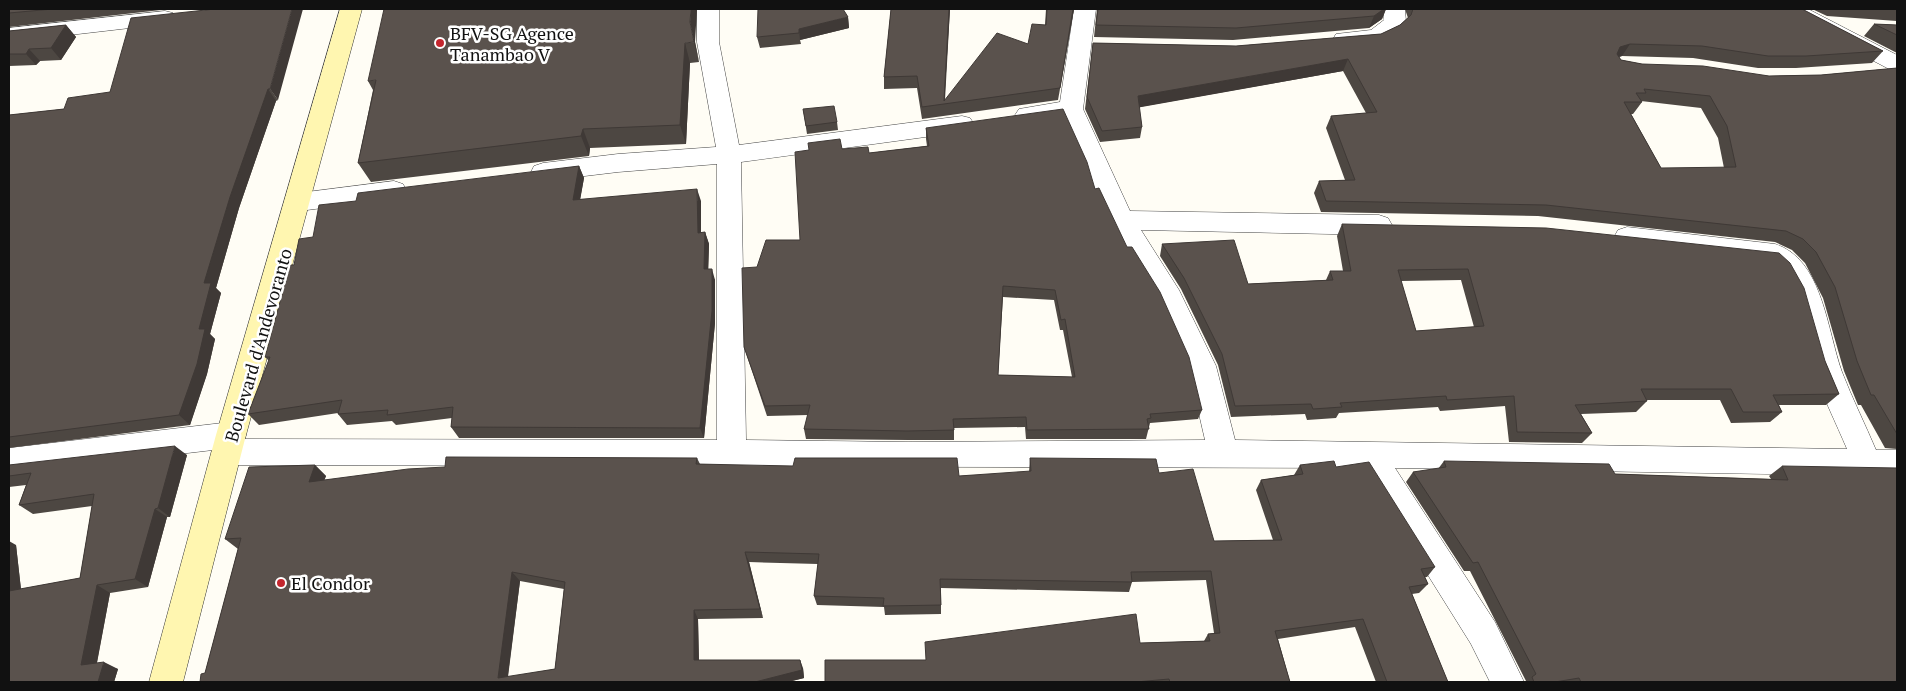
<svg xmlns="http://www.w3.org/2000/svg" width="1906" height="691" font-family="'PT Serif',serif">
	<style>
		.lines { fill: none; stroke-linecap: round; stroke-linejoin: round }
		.street-casing { stroke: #444; stroke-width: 1 }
		.secondary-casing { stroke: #333; stroke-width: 1 }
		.street { fill: #fff; fill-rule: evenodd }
		.secondary { fill: #fff6b0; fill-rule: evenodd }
		.wall { fill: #4d4742; fill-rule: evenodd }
		.shaded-wall { fill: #3f3936 }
		.building { fill: #5a524d; stroke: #3f3936; fill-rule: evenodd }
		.poi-dot { fill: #c4262e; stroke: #fff; stroke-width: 2 }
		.labels { text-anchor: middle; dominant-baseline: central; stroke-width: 5; stroke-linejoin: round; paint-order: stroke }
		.poi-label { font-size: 18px; fill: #111; stroke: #fff; text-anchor: start }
		.street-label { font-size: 18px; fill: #111; stroke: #fff }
	</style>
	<rect width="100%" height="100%" fill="#fffdf5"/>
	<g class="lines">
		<g class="street-casing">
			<path id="street" d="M697 9H719V42L739 145 962 116 970 118 974 124 970 130 962 132 741 162 746 440 908 442 1205 440 1188 366 1159 301 1109 220 1063 118 1027 123 1019 121 1015 115 1019 109 1060 102 1074 9H1096L1083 109 1130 211 1379 215 1388 218 1392 225 1388 232 1379 235 1141 230 1179 290 1216 366 1235 440 1847 449C1836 423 1823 397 1814 371 1801 334 1801 288 1769 263L1618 244 1614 237 1618 230 1627 227 1775 244C1823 259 1827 331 1842 372 1852 398 1865 424 1876 450H1897V476L1395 468 1495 622 1524 682H1490L1471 644 1361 468 227 465 217 461 213 450 9 474V448L231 422 241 426 246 435 244 439 717 440V164L618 172 543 181 534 178 531 172 534 166 543 163 618 154 716 147 697 42Z
				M1383 9H1405L1406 22C1392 44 1361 51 1336 44L1333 39 1336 34 1371 30 1384 20Z
				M1781 9H1808L1897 55V71L1889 69 1784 14Z
				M165 11 173 13 176 18 173 23 9 42V28Z
				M394 181 403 184 406 190 403 196 394 199 299 211 290 209 287 202 290 195 299 193Z"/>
		</g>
		<g class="secondary-casing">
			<path id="secondary" d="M340 9H362L246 435 183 682H149L216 435Z"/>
		</g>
		<use href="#street" class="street"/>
		<use href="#secondary" class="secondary"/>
	</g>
	<path class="wall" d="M9 9H170L9 27Z
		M215 9 278 100 276 101 239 208 216 288 221 293 210 334 215 339 207 374 190 425 9 448V115L64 109 110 92Z
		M891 9H950L945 100 1028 44 1045 25 1046 9H1074L1058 100 922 119 917 88 884 89V77Z
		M1097 9H1386L1382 19 1369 28 1233 40 1094 37Z
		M1405 9H1802L1883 51 1872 63 1796 68H1758L1693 58 1622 56 1619 57 1621 60 1642 64 1769 76 1821 75 1897 68V449L1885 448 1861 405H1858L1844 371 1823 298 1805 263 1792 250 1775 242 1538 216 1321 212 1314 193 1319 181 1345 180 1326 128 1331 116 1366 113 1343 71 1139 107 1142 127 1140 138 1100 142 1085 109 1093 43 1236 46 1381 34 1400 25 1408 18ZM1641 101 1701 108 1718 138 1724 168H1661L1631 114H1633L1642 102Z
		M1812 9H1897V21L1827 16Z
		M848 17 849 28 800 40 801 44 760 48 757 37Z
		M1874 24 1897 25V53L1864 36Z
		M66 25 76 37 61 60 40 61 36 65 9 66V31Z
		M695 42 699 62 690 63 686 144 590 148 589 156 371 182 358 163 373 90 368 81Z
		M803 109 837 122 838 130 807 134Z
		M926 128 1095 189 1202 410 1198 419 1150 423 1146 439H1026L1025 427 954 428V440H908L806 439 804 429 808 415 767 416 744 347 757 267 800 240 842 149 869 153 927 146 926 139ZM1003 297 1054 300 1060 330H1063L1072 377 998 375Z
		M579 166 584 178 580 199 701 201V233L705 232 709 244 708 269 715 280V323L704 438H459L451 427 452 418 396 425 392 421 347 425 338 414V413L259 425 248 414 269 361 265 357 294 265 313 237 356 201Z
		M1342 224 1825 361 1839 394 1826 405H1779L1782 412 1770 422 1731 423 1720 400H1646L1647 401 1636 412 1581 414 1592 433 1582 443 1509 442 1505 406 1440 411 1438 407 1339 413 1336 418 1307 420 1305 414 1231 417 1218 365 1181 289 1160 256 1162 244 1248 284 1326 280 1330 271H1343L1337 236ZM1461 280 1474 327 1416 331 1401 281Z
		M187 455 170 517H167L148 587 110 593 97 663 118 669 114 682H9L16 545 21 589 80 578 92 506 33 514 19 505 26 485 9 487V465Z
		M697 458 700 464 959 476 1029 472 1030 458 1159 473 1214 541 1273 540 1256 490 1261 480 1294 475 1300 465 1336 467 1435 567 1427 577H1425L1428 584 1419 593 1412 594 1448 682H1376L1355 627 1278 639 1290 682H825L926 660 1140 643 1204 641 1208 634 1214 633 1206 580 1132 582 1129 592 941 588V614L885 615 884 607 817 605 814 596 818 564 749 562 763 618 698 619 699 660 803 668 804 678 788 682 205 673 238 549 225 539 315 465 326 476 324 480ZM520 581 564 589 555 669 508 677Z
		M1444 461 1615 474 1771 479 1769 476 1782 466 1897 682H1524L1526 681 1470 571H1464L1406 482 1413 472 1438 469Z"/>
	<path class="shaded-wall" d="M292 9H303L278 100 270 89Z
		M691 9H697L695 42 699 62 694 42 690 22Z
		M949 9H950L944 104Z
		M1073 9H1074L1058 100 1060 88Z
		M1384 9H1386L1382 19 1369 28 1374 16Z
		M848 17 849 28 800 40 799 29Z
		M66 25 76 37 61 60 51 48Z
		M685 43 690 63 686 144 680 125Z
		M1630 44 1622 56 1612 59 1620 47Z
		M29 49 40 61 36 65 26 54Z
		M1348 59 1343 71 1136 108 1138 96Z
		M268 89 276 101 239 208 216 288 221 293 210 334 215 339 207 374 190 425 179 415 199 329 204 283 230 197Z
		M583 129 590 148 589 156 581 136Z
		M579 166 584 178 578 212 573 200Z
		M697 189 701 201V245L698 233Z
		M705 232 709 244 708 281 704 269Z
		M712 269 715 280V323L704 438 700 428Z
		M175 446 187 455 170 517 158 508Z
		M315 465 326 476 320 492 309 482Z
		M155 509 167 517 148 587 135 579Z
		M9 541 16 545 22 599 9 592Z
		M745 552 749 562 763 618 760 609Z
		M512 572 520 581 507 682 498 678Z
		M97 585 110 593 95 672 81 665Z
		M694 610 698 619 699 669 694 660Z
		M800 660 803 668 804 678 788 682H755Z
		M104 662 118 669 114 682H98Z"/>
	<path class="building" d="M9 9H53L9 13Z
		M215 9H292L270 89H268L230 197 204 283H211L199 329H205L197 364 179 415 9 437V115L64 109 68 98 110 92 131 18Z
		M384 9H691L690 22 694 42 685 43 680 125 583 129 581 136 358 163 376 80 368 81Z
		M758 9H843L848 17 799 29V33L757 37Z
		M891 9H949L944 101 997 33 1028 44 1032 24 1046 25 1047 9H1073L1060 88 922 107 917 76 884 77Z
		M1098 9H1384L1374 16 1236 28 1096 25Z
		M1413 9H1802L1883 51 1806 56H1768L1702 46 1630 44 1620 47 1617 54 1621 60 1642 64 1703 66 1769 76 1821 75 1897 68V434L1874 395H1871L1857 361 1835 287 1816 252 1803 239 1786 231 1546 205 1326 201 1319 181 1355 180 1331 116 1377 112 1348 59 1138 96 1142 127 1102 131 1087 97 1093 43 1236 46 1381 34 1400 25 1411 15ZM1644 89 1710 96 1727 126 1736 167 1661 168 1624 102H1642L1636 93H1646Z
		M1874 24 1897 25V35Z
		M66 25 51 48 29 49 26 54H9V31Z
		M834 106 837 122 806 126 803 109Z
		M1063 109 1087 162 1095 189 1099 188 1127 247H1132L1160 292 1189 357 1202 410 1150 414 1151 418 1147 419 1149 429 1027 430 1026 417 953 419 954 430 907 431 804 429 810 405 765 406 744 347 742 268 757 267 766 240H800L795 152 809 150 808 143 840 139 842 149 868 147 869 153 929 146 926 128ZM1003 286 1055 290 1061 320 1065 319 1075 377 998 375Z
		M579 166 573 200 697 189 698 233 705 232 704 269H712V311L700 428 451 427 453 407 387 415 388 410 338 414 342 400 248 414 270 357H265L290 265H294L299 239 313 237 319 205 356 201 358 193Z
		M1342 224 1546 228 1779 253 1790 263 1804 288 1825 361 1839 394 1773 395 1782 412H1743L1731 389H1641L1647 401 1575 405 1592 433 1517 432 1514 396 1447 400 1446 396 1340 403 1342 407 1313 409 1311 404 1235 406 1222 354 1184 278 1162 244 1234 240 1248 284 1333 280 1330 271H1351ZM1468 269 1484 326 1416 331 1398 270Z
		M175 446 158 508 155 509 135 579 97 585 81 665 104 662 98 682H9V591L80 578 94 494 19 505 31 473 9 476V465Z
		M446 457 697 458 696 464 793 466 795 458H957L959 476 1031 471 1030 458 1156 459 1159 473 1193 469 1214 541 1282 540 1261 480 1303 474 1300 465 1334 461 1336 467 1369 462 1435 567 1421 569 1428 584 1409 587 1448 682H1387L1363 619 1275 631 1290 682H1170L1169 679 1136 682H825V660H926L925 642 1136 614 1140 643 1210 641 1208 634 1220 633 1211 571 1131 572 1132 582 940 579 941 605 883 606 884 598 814 596 819 554 745 552 760 609 694 610V660H800L802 670 755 682H200L201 674 205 673 241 538 225 539 249 467 315 465 309 482 408 469 445 467ZM512 572 565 582 555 669 498 678Z
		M1444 461 1609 464 1615 474 1788 480 1782 466 1897 468V682H1581L1579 678 1555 682H1534L1532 677 1536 674 1478 562 1473 563 1413 472 1446 467Z"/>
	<g class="poi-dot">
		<circle cx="440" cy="43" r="5"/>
		<circle cx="281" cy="583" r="5"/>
	</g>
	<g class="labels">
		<g class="poi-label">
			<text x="450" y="33">BFV-SG Agence<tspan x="450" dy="21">Tanambao V</tspan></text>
			<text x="291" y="583">El Condor</text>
		</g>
		<g class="street-label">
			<text transform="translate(258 345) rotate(-74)">Boulevard d'Andevoranto</text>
		</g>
	</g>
	<rect width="1906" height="691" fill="none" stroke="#111111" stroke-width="20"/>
</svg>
